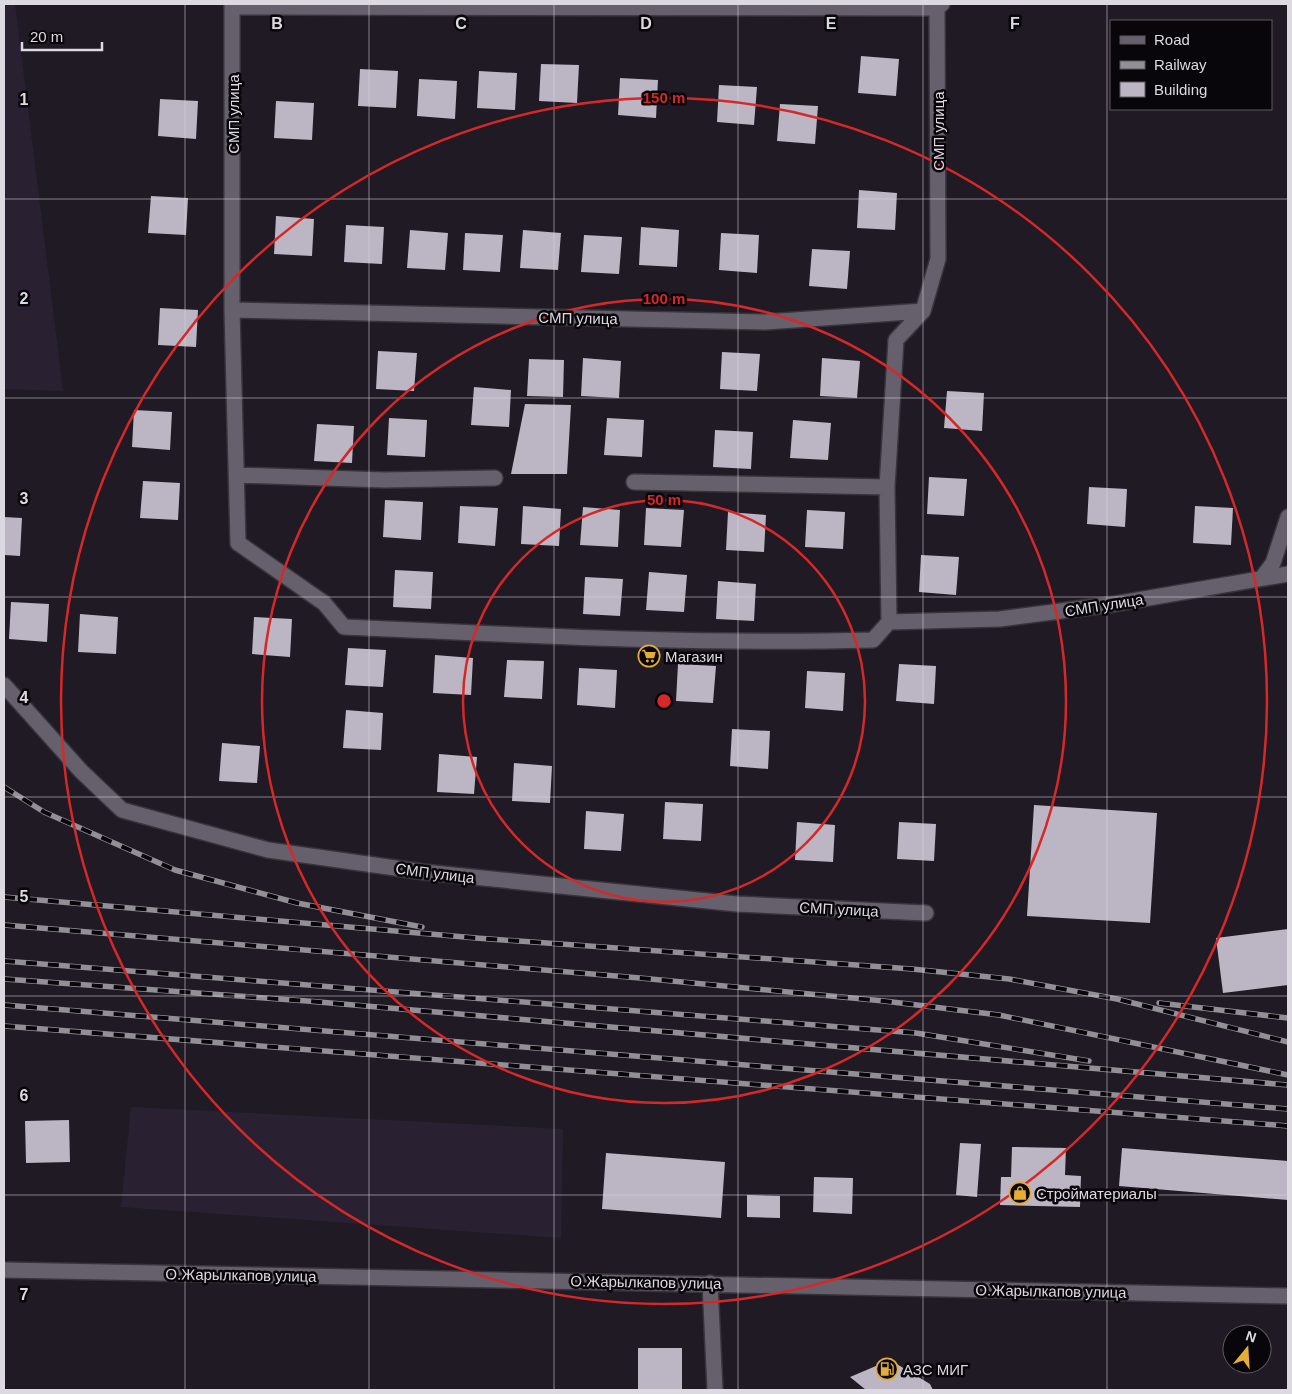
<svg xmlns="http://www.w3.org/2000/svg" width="1292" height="1394" font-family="Helvetica,sans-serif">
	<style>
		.built { fill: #292131 }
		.building { fill: #bcb5c3 }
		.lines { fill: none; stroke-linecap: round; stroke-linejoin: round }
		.minor-casing { stroke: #37343b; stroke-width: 18 }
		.minor { stroke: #66606c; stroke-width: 15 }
		.rail-casing { stroke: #928f97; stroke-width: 5.5 }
		.rail { stroke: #08060a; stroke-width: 4; stroke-dasharray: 11; stroke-linecap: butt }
		.grid { fill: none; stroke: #dcd9e0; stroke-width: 1; stroke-opacity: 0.55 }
		.ring { fill: none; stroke: #d62828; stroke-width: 2.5 }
		.labels { text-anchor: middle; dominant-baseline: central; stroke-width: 5; stroke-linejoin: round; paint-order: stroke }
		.street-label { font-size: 15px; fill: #dcd9e0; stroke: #08060a }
		.poi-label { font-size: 15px; fill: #dcd9e0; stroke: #08060a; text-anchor: start }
		.grid-label { font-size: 16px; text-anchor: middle; font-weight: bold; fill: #dcd9e0; stroke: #08060a; stroke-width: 5; stroke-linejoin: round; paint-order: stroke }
		.centre { fill: #d62828; stroke: #08060a; stroke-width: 2.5 }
		.ring-label { font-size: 15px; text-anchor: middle; font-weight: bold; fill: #d62828; stroke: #08060a; stroke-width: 5; stroke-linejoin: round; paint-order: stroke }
	</style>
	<rect width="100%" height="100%" fill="#1f1a24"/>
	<path class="built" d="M4 4H15L63 391 4 389Z
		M131 1107 563 1129 561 1238 121 1207Z"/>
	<path class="building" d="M861 56 899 59 896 96 858 93Z
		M541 64 579 65 577 103 539 101Z
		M360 69 398 71 396 108 358 106Z
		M479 71 517 73 515 110 477 108Z
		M620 78 658 80 656 118 618 115Z
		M419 79 457 81 455 119 417 116Z
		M719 85 757 87 754 125 717 122Z
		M160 99 198 101 196 139 158 136Z
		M276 101 314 103 312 140 274 138Z
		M780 104 818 106 815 144 777 141Z
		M859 190 897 193 895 230 857 228Z
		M151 196 188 198 186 235 148 233Z
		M276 216 314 219 312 256 274 254Z
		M346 225 384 227 382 264 344 262Z
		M641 227 679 230 677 267 639 265Z
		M410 230 448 233 445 270 407 268Z
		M523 230 561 233 558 270 520 268Z
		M465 233 503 235 500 272 463 270Z
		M721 233 759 235 757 273 719 270Z
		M584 235 622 237 619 274 581 272Z
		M812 249 850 251 847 289 809 286Z
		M160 308 198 310 196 347 158 345Z
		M378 351 417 353 414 391 376 389Z
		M722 352 760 354 757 391 720 389Z
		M583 358 621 361 619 398 581 396Z
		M822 358 860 361 857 398 820 396Z
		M529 359 564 360 563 397 527 396Z
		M474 387 511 390 509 427 471 425Z
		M947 391 984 393 982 431 944 428Z
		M525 404 571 405 567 474H511Z
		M134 410 172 412 170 450 132 447Z
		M389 418 427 420 425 457 387 455Z
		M607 418 644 420 642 457 604 455Z
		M793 420 831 423 828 460 790 458Z
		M317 424 354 426 352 463 314 461Z
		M715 430 753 432 751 469 713 467Z
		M929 477 967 479 964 516 927 514Z
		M143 481 180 483 178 520 140 518Z
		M1089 487 1127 489 1125 527 1087 524Z
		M385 500 423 502 421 540 383 537Z
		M460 506 498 508 495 546 458 543Z
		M523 506 561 509 559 546 521 544Z
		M1195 506 1233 508 1231 545 1193 543Z
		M583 507 620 510 618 547 580 545Z
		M646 508 684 510 681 547 644 545Z
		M807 510 845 512 843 549 805 547Z
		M728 512 766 515 764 552 726 550Z
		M4 517 22 518 20 556 4 555Z
		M921 555 959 557 956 595 919 592Z
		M395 570 433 572 431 609 393 607Z
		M649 572 687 575 684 612 646 610Z
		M585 577 623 579 620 616 583 614Z
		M718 581 756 584 754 621 716 619Z
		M11 602 49 604 47 642 9 639Z
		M80 614 118 617 116 654 78 652Z
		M254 617 292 619 290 657 252 654Z
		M348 648 386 650 383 687 345 685Z
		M435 655 473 658 471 695 433 693Z
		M507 660 544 661 542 699 504 697Z
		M678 664 716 666 713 703 676 701Z
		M899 664 936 666 934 704 896 701Z
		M579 668 617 670 615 708 577 705Z
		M807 671 845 673 843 711 805 708Z
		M346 710 383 713 381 750 343 748Z
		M732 729 770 731 768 769 730 766Z
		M222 743 260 746 257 783 219 781Z
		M439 754 477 757 474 794 437 792Z
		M514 763 552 766 550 803 512 801Z
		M665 802 703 804 701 841 663 839Z
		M1034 805 1157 813 1150 923 1027 916Z
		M586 811 624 814 621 851 584 849Z
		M797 822 835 825 833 862 795 860Z
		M899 822 936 824 934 861 897 859Z
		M1288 929V985L1223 993 1216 938Z
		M69 1120 70 1162 26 1163 25 1121Z
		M960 1143 981 1144 977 1197 956 1195Z
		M1012 1147 1066 1148 1065 1175 1081 1176 1080 1207 1000 1205 1001 1177H1011Z
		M1122 1148 1288 1161V1200L1119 1186Z
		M606 1153 725 1162 721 1218 602 1209Z
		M814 1177 853 1178 852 1214 813 1212Z
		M747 1195 780 1196V1218L747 1217Z
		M638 1348H682V1390H638Z
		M890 1360 930 1384 933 1390H866L850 1377Z"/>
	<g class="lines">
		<g class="minor-casing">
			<path id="minor" d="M232 4V310L238 543 324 603 344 627C520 635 697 645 873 640L889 622 887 487 896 340 923 311 938 259 937 8
				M233 7 937 8 942 4
				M232 310 766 322 923 311
				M237 475 384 480 495 478
				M634 482 887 487
				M1262 578 1273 563 1288 517
				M889 622 1000 619 1114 604 1288 574
				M4 685 81 771 122 810 268 850 424 872 737 904 926 913
				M4 1270 1288 1296
				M710 1283 715 1390"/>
		</g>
		<use href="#minor" class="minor"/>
		<g class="rail-casing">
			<path id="rail" d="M4 787 44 812 175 870 297 903 422 927
				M4 897 476 938 912 969 1009 979 1117 999 1288 1042
				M4 925 640 978 884 1001 999 1015 1288 1075
				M4 961 916 1033 1089 1061
				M4 979 307 1001 1288 1085
				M1159 1003 1288 1018
				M4 1005 1288 1109
				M4 1026 1288 1126"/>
		</g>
		<use href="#rail" class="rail"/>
	</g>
	<path class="grid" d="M185 4V1390M369 4V1390M554 4V1390M738 4V1390M923 4V1390M1107 4V1390M4 199H1288M4 398H1288M4 597H1288M4 797H1288M4 996H1288M4 1195H1288"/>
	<g class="ring">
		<circle cx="664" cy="701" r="201"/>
		<circle cx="664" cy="701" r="402"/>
		<circle cx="664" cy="701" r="603"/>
	</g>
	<defs>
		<g id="supermarket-ring" transform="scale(1.125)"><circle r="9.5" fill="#08060a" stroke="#e4ad35" stroke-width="1.5"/><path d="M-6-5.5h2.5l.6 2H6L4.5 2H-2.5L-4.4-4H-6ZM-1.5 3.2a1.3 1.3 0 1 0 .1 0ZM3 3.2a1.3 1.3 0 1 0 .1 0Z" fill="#e4ad35"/></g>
		<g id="shop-ring" transform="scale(1.125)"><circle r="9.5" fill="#08060a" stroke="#e4ad35" stroke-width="1.5"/><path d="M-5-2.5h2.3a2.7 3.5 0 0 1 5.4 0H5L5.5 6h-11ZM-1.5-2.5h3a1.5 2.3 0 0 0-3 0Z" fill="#e4ad35"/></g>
		<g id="fuel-ring" transform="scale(1.125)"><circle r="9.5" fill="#08060a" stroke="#e4ad35" stroke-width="1.5"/><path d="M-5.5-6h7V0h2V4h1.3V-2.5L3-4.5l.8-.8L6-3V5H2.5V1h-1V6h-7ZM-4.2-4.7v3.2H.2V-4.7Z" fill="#e4ad35"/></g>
	</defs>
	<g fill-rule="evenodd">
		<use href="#supermarket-ring" x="649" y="656"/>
		<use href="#shop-ring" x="1020" y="1193"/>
		<use href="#fuel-ring" x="887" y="1369"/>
	</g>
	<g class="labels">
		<g class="street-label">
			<text transform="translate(233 114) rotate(-90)">СМП улица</text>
			<text transform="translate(938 131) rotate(-90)">СМП улица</text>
			<text transform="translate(578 318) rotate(1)">СМП улица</text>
			<text transform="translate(1104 605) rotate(-9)">СМП улица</text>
			<text transform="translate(435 873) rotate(7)">СМП улица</text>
			<text transform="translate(839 909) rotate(3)">СМП улица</text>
			<text transform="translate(241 1275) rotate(1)">О.Жарылкапов улица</text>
			<text transform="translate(646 1282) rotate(1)">О.Жарылкапов улица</text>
			<text transform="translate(1051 1291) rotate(1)">О.Жарылкапов улица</text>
		</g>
		<g class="poi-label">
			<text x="665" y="656">Магазин</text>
			<text x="1036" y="1193">Стройматериалы</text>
			<text x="903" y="1369">АЗС МИГ</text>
		</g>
	</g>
	<g class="grid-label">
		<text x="277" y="29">B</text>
		<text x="461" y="29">C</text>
		<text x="646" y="29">D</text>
		<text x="831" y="29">E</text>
		<text x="1015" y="29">F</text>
		<text x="24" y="105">1</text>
		<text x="24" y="304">2</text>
		<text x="24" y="504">3</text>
		<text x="24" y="703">4</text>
		<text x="24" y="902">5</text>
		<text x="24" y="1101">6</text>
		<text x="24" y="1300">7</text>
	</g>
	<circle cx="664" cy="701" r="8" class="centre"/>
	<g class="ring-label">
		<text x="664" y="103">150 m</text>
		<text x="664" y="304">100 m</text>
		<text x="664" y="505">50 m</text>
	</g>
	<rect width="1292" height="1394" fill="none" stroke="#dcd9e0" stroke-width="10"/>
	<rect x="1110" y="20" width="162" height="90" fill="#08060a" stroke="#5d5a60"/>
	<rect x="1120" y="36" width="25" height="8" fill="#66606c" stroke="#5d5a60"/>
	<text x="1154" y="45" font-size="15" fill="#dcd9e0">Road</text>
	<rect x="1120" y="61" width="25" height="8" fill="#928f97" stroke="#5d5a60"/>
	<text x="1154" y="70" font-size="15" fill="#dcd9e0">Railway</text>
	<rect x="1120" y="82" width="25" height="15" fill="#bcb5c3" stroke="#5d5a60"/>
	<text x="1154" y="95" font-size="15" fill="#dcd9e0">Building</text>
	<g transform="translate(1247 1349) rotate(18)"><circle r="24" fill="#08060a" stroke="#5d5a60"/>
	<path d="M0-4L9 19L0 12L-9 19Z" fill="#e4ad35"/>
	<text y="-8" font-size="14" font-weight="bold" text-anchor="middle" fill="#dcd9e0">N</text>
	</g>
	<path d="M22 42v8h80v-8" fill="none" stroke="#dcd9e0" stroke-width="2.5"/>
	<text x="30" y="42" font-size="15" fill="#dcd9e0" stroke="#08060a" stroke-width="4" paint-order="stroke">20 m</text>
</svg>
